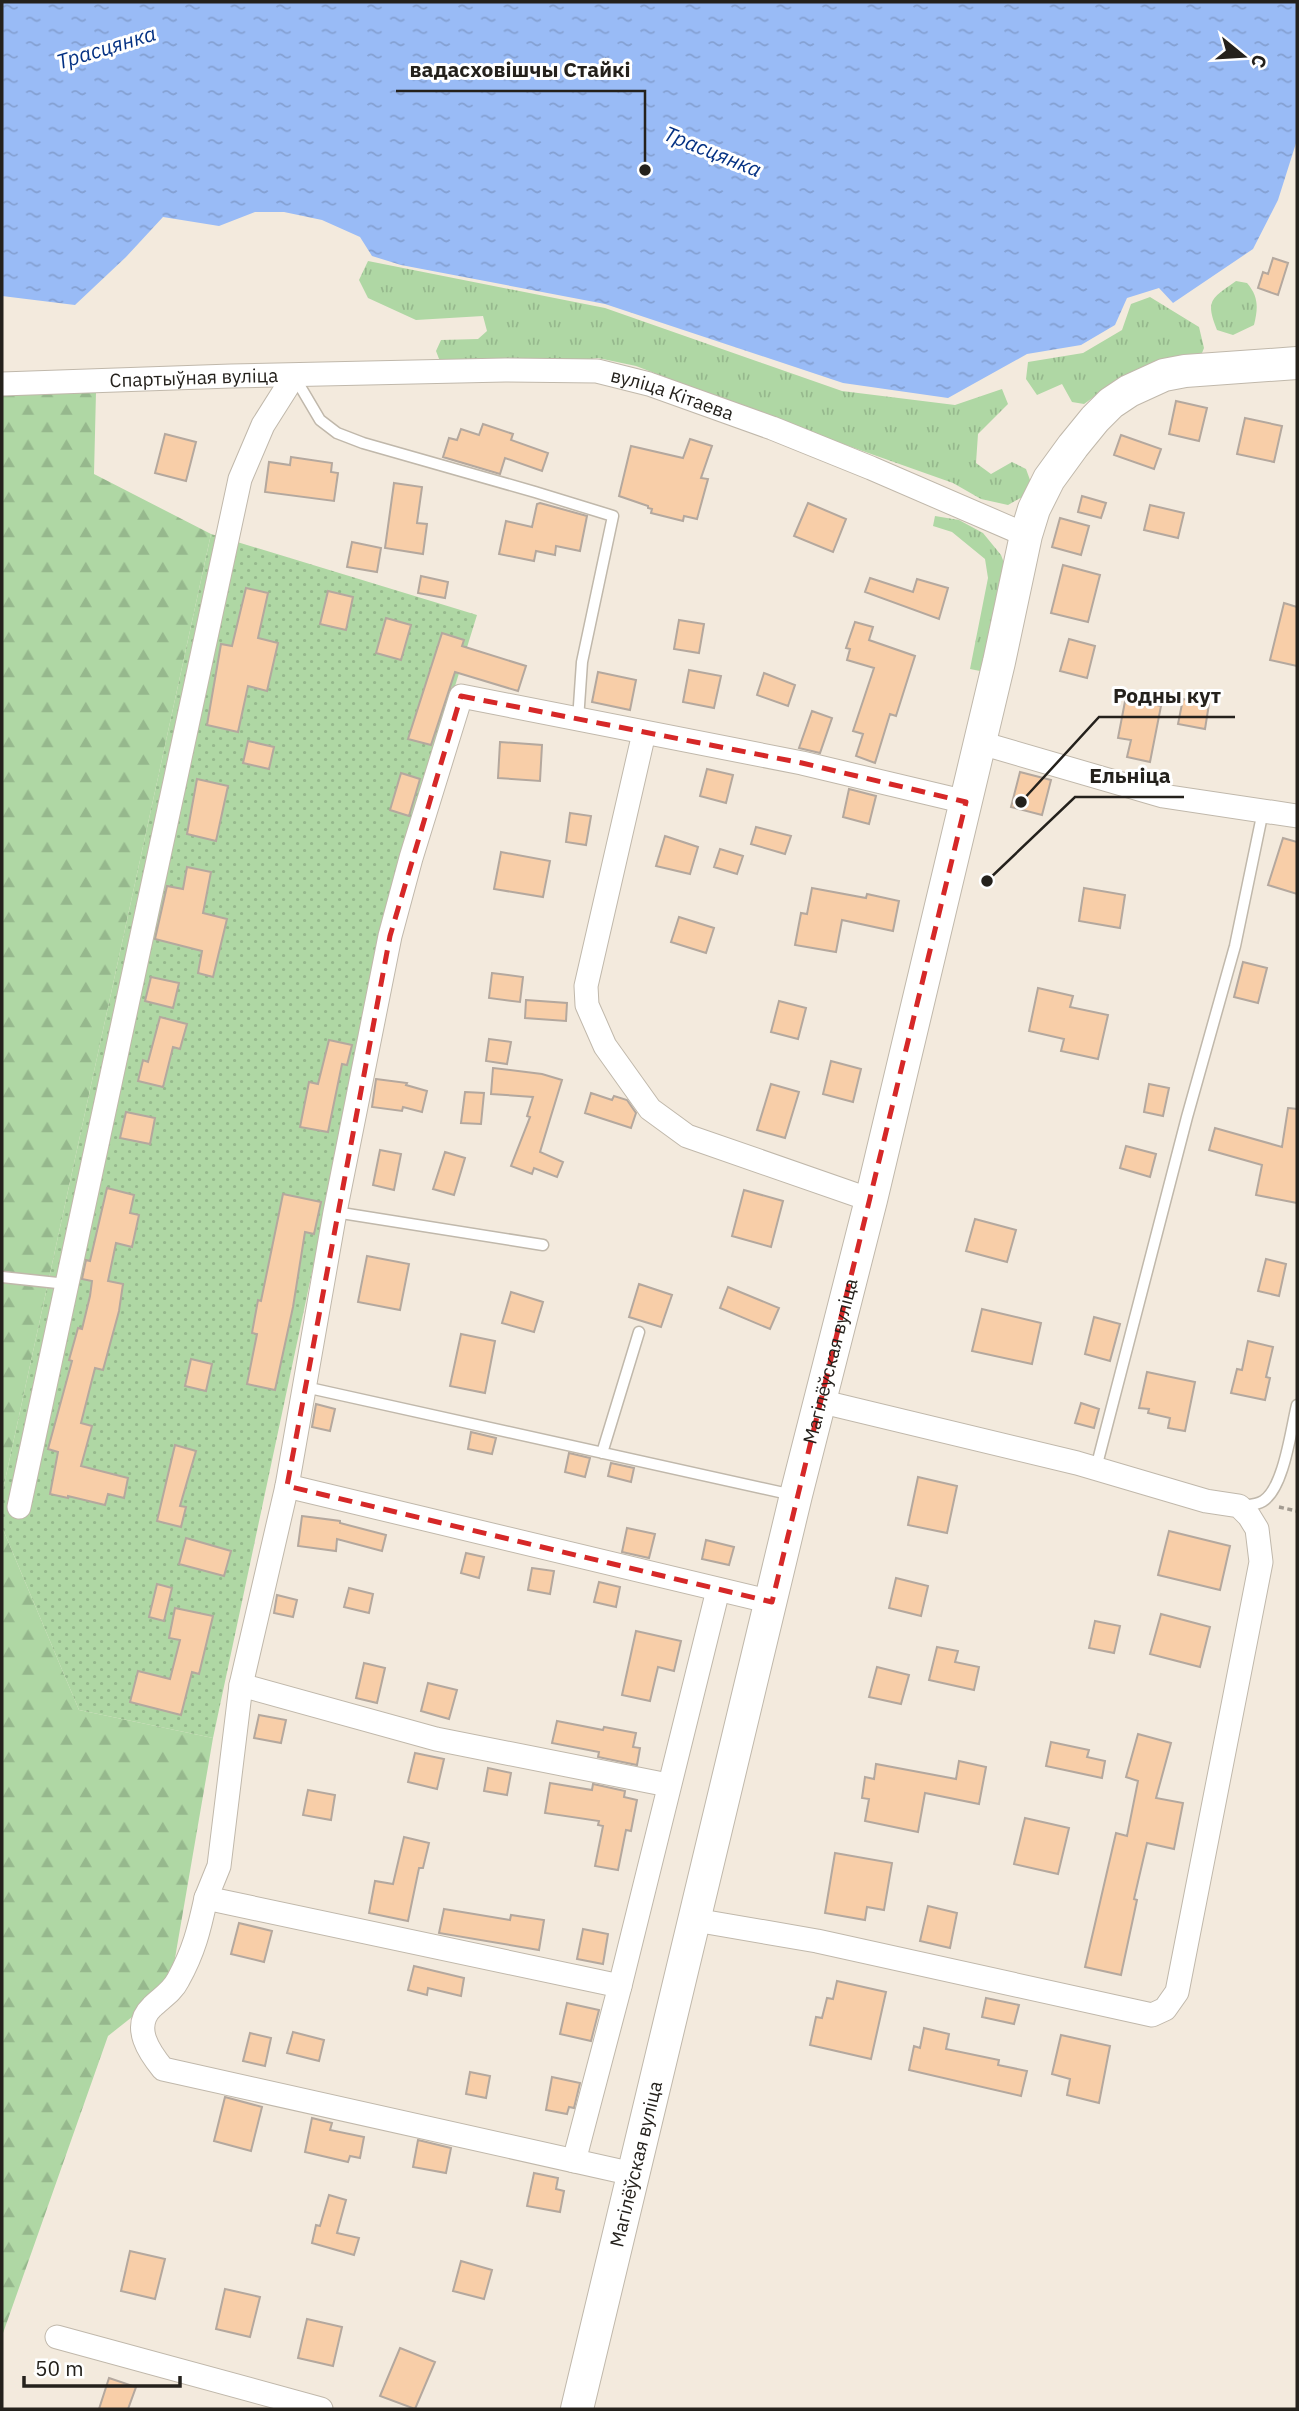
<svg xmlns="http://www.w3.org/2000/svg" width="1299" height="2411" font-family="'IBM Plex Sans',sans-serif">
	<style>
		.grass { fill: url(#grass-tufts) }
		.forest { fill: url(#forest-firs) }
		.garden { fill: url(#garden-dots) }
		.water { fill: url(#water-ripples) }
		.building { fill: #f8cea8; stroke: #b4a89e; stroke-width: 2 }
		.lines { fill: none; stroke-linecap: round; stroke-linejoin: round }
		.service-casing { stroke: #c0b8ab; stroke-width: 13 }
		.minor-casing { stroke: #c0b8ab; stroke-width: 25 }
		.secondary-casing { stroke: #c0b8ab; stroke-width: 34 }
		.path { stroke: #a29b91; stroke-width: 3.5; stroke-dasharray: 5 3.5; stroke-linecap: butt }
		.service { stroke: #fff; stroke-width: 10 }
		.minor { stroke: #fff; stroke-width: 23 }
		.secondary { stroke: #fff; stroke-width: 32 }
		.marked { fill: none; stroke: #d62828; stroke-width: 5; stroke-dasharray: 14 9; stroke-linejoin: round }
		.labels { text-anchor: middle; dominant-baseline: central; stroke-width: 6; stroke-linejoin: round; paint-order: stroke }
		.street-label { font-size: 19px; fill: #24211c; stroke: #fff }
		.water-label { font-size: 21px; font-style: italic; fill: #043183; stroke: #fff }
		.leader { fill: none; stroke: #24211c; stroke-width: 2.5 }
		.callout-dot { fill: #24211c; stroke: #fff; stroke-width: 2.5 }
		.callout-label { font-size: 21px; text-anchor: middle; font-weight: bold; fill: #24211c; stroke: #fff; stroke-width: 6; stroke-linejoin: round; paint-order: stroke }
	</style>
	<defs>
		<pattern id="grass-tufts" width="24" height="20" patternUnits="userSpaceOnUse" patternTransform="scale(1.75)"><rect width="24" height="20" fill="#afd7a4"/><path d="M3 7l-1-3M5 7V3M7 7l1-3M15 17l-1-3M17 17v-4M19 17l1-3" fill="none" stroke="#96b88d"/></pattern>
		<pattern id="forest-firs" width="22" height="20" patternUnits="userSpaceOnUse" patternTransform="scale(1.75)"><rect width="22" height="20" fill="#afd7a4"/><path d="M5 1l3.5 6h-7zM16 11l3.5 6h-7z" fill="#96b88d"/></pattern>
		<pattern id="garden-dots" width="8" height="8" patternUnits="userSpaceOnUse" patternTransform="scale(1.75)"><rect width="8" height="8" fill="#afd7a4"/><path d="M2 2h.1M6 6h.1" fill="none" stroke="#96b88d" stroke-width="1.8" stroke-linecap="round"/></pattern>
		<pattern id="water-ripples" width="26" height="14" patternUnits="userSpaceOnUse" patternTransform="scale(1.75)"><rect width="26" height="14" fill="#99bbf6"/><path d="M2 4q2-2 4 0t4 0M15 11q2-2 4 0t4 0" fill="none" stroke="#84a0d2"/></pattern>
	</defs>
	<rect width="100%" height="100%" fill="#f3eadd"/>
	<path class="grass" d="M368 261 605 308 842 391 955 405 1002 389 1008 404 978 434 976 463 991 474 1012 462 1026 469 1030 480 1029 493 1008 505 981 499 953 483 795 427 636 366 598 358 560 363 441 364 436 351 441 340 478 339 487 331 483 316 416 320 368 298 359 280Z
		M1236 281 1247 283C1259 297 1258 308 1254 325L1233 335 1217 330C1205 300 1211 299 1236 281Z
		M1150 297 1199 327 1204 348 1200 358 1113 383 1084 404 1072 402 1062 384 1037 395 1026 379 1028 362 1083 353 1122 330 1131 304Z
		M935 516 959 520 983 533 1001 555 1009 576 985 672 970 669 988 578 985 559 952 532 933 526Z"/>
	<path class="forest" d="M2 389 96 392 94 474 211 534 2 1494Z
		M2 1527 79 1710 213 1738 170 1987 108 2036 2 2336Z"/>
	<path class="garden" d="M211 534 477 615 379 932 325 1211 213 1738 79 1710 2 1527V1494Z"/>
	<path class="water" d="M2 2H1297V140L1278 200 1253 249 1173 303 1159 288 1127 298 1115 325 1081 345 1027 354 948 398 843 383 605 304 401 265 372 256 360 237 322 220 284 212H255L219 226 163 217 126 257 75 305 2 296Z"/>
	<path class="building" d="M1273 258 1288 263 1278 295 1258 288 1263 272 1268 274Z
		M1176 401 1207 408 1199 441 1169 434Z
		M1245 418 1282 426 1274 462 1237 454Z
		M483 424 513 434 511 440 548 453 542 471 505 458 500 474 443 457 449 438 457 440 461 429 479 435Z
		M165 434 196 442 186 481 155 473Z
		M1121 435 1161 449 1154 469 1114 455Z
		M690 439 712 446 701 478 708 479 697 519 684 516 683 521 651 513 652 509 648 508V506L619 496 631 446 683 458Z
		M291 457 332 463 331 472 338 473 334 501 265 492 269 462 290 465Z
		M394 483 422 487 417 523 427 524 423 554 385 548Z
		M1082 496 1106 503 1101 518 1078 512Z
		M540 503 587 516 580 551 556 546 555 555 536 551 534 561 499 554 506 521 532 527 537 504Z
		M808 503 846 519 833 552 794 536Z
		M1150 505 1184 513 1178 538 1144 530Z
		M1060 518 1089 526 1081 555 1052 547Z
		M352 542 381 548 377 572 347 567Z
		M1063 565 1100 575 1088 622 1051 613Z
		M421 576 448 582 445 598 418 593Z
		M870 578 913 592 917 579 948 588 939 619 865 592Z
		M246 588 268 593 258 638 278 643 267 691 248 686 238 732 207 725 221 644 232 646Z
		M328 591 353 597 346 630 320 624Z
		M1284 603 1297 607V666L1270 660Z
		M386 618 411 625 401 660 376 653Z
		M679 620 704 624 699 653 674 649Z
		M855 622 873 627 869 640 915 656 896 716 890 714 875 763 856 756 863 734 853 731 874 668 847 660 850 649 846 648Z
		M442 633 464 640 462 646 526 666 518 691 455 672 431 745 408 739Z
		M1069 639 1095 646 1087 678 1060 671Z
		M689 670 721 676 714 708 683 702Z
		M598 672 636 680 630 710 592 702Z
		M764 673 795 685 788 706 757 695Z
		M1127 691 1145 695 1143 702 1161 706 1150 762 1127 757 1131 740 1118 738Z
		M1183 699 1209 704 1205 729 1178 724Z
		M812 711 832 718 820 753 799 748Z
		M248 741 274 747 269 769 243 763Z
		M500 742 542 745 540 781 498 778Z
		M707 769 733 775 726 803 700 796Z
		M1020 772 1051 780 1042 815 1011 807Z
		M401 773 420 779 409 816 390 810Z
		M197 779 228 786 216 841 187 834Z
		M849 789 876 796 869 824 843 817Z
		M570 813 591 816 586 845 566 842Z
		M756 827 791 836 785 854 751 844Z
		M665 836 698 847 690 874 656 866Z
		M1283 838 1297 842V894L1268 885Z
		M720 849 743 856 737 874 714 867Z
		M501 852 550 861 543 897 494 889Z
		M187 867 211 872 203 913 227 919 213 977 198 973 202 951 155 939 167 886 183 889Z
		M812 888 866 898 867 894 899 901 893 931 842 920 836 952 795 945 801 913 807 914Z
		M1084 888 1125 895 1120 928 1079 921Z
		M679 917 714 928 706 953 671 942Z
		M1243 962 1267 968 1258 1003 1234 997Z
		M492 973 523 977 520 1002 489 998Z
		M151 977 179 983 173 1008 145 1001Z
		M1038 988 1073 996 1070 1007 1108 1015 1098 1059 1061 1051 1064 1039 1029 1031Z
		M526 1000 567 1003 566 1021 525 1018Z
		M779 1001 806 1008 798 1039 771 1032Z
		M160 1017 187 1024 180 1049 173 1047 163 1087 138 1081 143 1060 148 1062Z
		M489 1039 511 1042 507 1064 486 1061Z
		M329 1040 352 1045 347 1065 342 1064 328 1132 300 1127 309 1082 318 1084Z
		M831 1061 861 1069 853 1102 823 1094Z
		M493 1068 542 1074 562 1080 540 1152 563 1162 557 1177 534 1168 532 1174 511 1166 530 1117 527 1116 533 1097 491 1094Z
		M376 1079 407 1083 406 1085 427 1091 422 1112 403 1107 402 1111 372 1107Z
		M771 1084 799 1092 785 1138 757 1130Z
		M1149 1084 1169 1088 1163 1116 1144 1112Z
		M465 1092 484 1093 481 1124 461 1123Z
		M591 1093 612 1100 614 1096 627 1100 636 1113 631 1128 585 1113Z
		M1288 1108 1297 1109V1203L1256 1195 1262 1165 1209 1150 1215 1128 1282 1147Z
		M126 1112 155 1118 150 1144 120 1138Z
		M1126 1146 1156 1154 1150 1177 1120 1168Z
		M380 1150 401 1154 394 1190 373 1185Z
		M445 1152 465 1158 454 1195 433 1189Z
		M107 1188 134 1195 130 1213 139 1215 132 1247 116 1243 108 1281 123 1284 119 1311 103 1370 95 1368 81 1423 92 1426 81 1466 128 1478 124 1498 108 1494 105 1505 68 1496V1498L50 1494 58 1452 48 1449 72 1361 69 1360 78 1328 82 1329 90 1296 92 1281 82 1279 86 1260 90 1261Z
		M744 1190 783 1201 771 1247 732 1236Z
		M283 1194 321 1202 314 1234 305 1232 293 1307 275 1390 247 1384 257 1334 252 1333 258 1300 261 1301Z
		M975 1219 1016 1230 1007 1262 966 1251Z
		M367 1256 409 1264 400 1310 358 1302Z
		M1266 1259 1286 1264 1279 1296 1258 1291Z
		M639 1284 672 1295 661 1327 629 1317Z
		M728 1287 779 1308 770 1329 720 1308Z
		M511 1292 543 1302 534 1332 502 1323Z
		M982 1309 1041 1323 1032 1364 972 1351Z
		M1094 1317 1120 1324 1110 1361 1085 1354Z
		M461 1334 495 1341 485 1393 450 1386Z
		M1248 1341 1273 1347 1266 1377 1270 1378 1265 1400 1231 1393 1237 1369 1242 1370Z
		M191 1359 212 1364 206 1391 185 1386Z
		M1147 1372 1195 1382 1185 1431 1168 1428 1170 1418 1148 1413 1149 1409 1139 1408Z
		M1081 1403 1099 1409 1094 1428 1075 1423Z
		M316 1404 335 1409 330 1431 312 1427Z
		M471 1432 496 1438 492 1454 468 1449Z
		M175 1445 196 1451 180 1506 186 1507 181 1527 157 1521Z
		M569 1453 590 1458 585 1477 565 1472Z
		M611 1463 634 1468 631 1482 608 1476Z
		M918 1477 957 1486 947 1533 908 1525Z
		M302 1516 340 1521V1523L386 1535 382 1551 337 1539 336 1551 298 1546Z
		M627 1528 655 1534 649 1558 622 1552Z
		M1169 1531 1230 1546 1220 1590 1158 1575Z
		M186 1538 231 1551 224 1576 179 1564Z
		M706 1540 734 1547 729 1565 702 1559Z
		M466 1553 484 1557 479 1578 461 1573Z
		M532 1568 554 1571 550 1594 528 1590Z
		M896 1578 928 1586 921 1616 889 1608Z
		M599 1582 620 1587 616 1607 594 1602Z
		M157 1584 172 1588 164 1621 149 1617Z
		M349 1588 373 1594 369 1613 344 1607Z
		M277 1595 297 1600 293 1617 274 1613Z
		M175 1608 213 1616 199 1674 192 1672 181 1715 130 1702 138 1671 170 1679 180 1640 169 1638Z
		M1161 1614 1210 1627 1200 1667 1150 1654Z
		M1095 1621 1120 1626 1114 1653 1089 1648Z
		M636 1631 681 1641 674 1671 658 1667 650 1701 622 1695Z
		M937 1647 958 1651 955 1662 979 1667 974 1690 929 1680Z
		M364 1663 385 1668 377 1703 356 1698Z
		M877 1667 909 1675 901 1704 869 1697Z
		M428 1683 457 1690 449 1719 421 1711Z
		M259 1715 286 1720 281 1743 254 1738Z
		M557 1721 603 1730 604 1727 636 1733 633 1747 640 1748 637 1765 598 1757 599 1752 552 1743Z
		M1138 1734 1171 1743 1156 1798 1183 1803 1174 1849 1147 1843 1134 1899 1137 1900 1121 1975 1085 1967 1116 1833 1127 1836 1138 1781 1126 1777Z
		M1051 1742 1089 1750 1087 1757 1105 1761 1102 1778 1046 1766Z
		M415 1753 444 1759 437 1789 408 1782Z
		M959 1761 986 1767 979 1804 925 1793 918 1832 865 1821 869 1799 862 1798 865 1777 874 1779 876 1764 956 1779Z
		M488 1768 511 1773 507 1795 484 1791Z
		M550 1783 592 1790 593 1784 625 1791 624 1797 637 1800 631 1831 626 1830 618 1870 595 1866 603 1826 598 1825 599 1821 545 1813Z
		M308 1790 335 1795 331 1820 303 1815Z
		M1025 1818 1069 1828 1058 1874 1014 1864Z
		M404 1837 429 1843 423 1868H419L408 1921 369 1913 375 1881 393 1884Z
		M835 1853 892 1863 884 1910 867 1907 865 1920 825 1913Z
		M928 1906 957 1913 950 1948 920 1941Z
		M444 1909 510 1920 511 1915 544 1920 539 1950 439 1933Z
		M239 1923 272 1931 264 1962 231 1954Z
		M583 1929 608 1934 603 1964 577 1959Z
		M414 1966 464 1978 461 1996 428 1988 427 1995 408 1990Z
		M837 1981 886 1992 871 2059 810 2045 816 2017 822 2018 827 1998 833 1999Z
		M986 1998 1019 2005 1014 2024 982 2017Z
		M567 2003 599 2010 591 2041 560 2034Z
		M924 2028 949 2034 946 2049 999 2060 998 2065 1027 2071 1021 2096 909 2070 914 2046 920 2048Z
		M293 2032 324 2040 319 2061 287 2053Z
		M250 2033 271 2038 265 2066 243 2061Z
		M1061 2035 1110 2046 1099 2103 1067 2095 1070 2079 1052 2074Z
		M470 2072 490 2076 486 2098 466 2094Z
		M552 2077 580 2083 574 2108 569 2107 567 2114 546 2110Z
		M225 2097 262 2107 251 2151 214 2141Z
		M312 2118 332 2123 330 2130 364 2137 360 2158 350 2156 348 2162 305 2152Z
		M418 2140 451 2148 446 2173 413 2167Z
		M534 2173 558 2178 556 2189 564 2191 560 2212 527 2206Z
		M329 2195 346 2200 337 2233 359 2238 354 2255 312 2243 316 2225 320 2226Z
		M130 2251 165 2259 155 2299 121 2291Z
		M461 2261 492 2270 484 2299 453 2291Z
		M225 2289 260 2297 250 2337 216 2329Z
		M307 2319 342 2327 333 2366 298 2358Z
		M400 2348 435 2362 415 2409 380 2396Z
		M109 2378 136 2387 128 2409H99Z"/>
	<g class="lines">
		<g class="service-casing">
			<path id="service" d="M294 376 320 420 337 433 363 443 535 492 613 516 582 662 578 720
				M335 1212 543 1245
				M2 1277 67 1284
				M305 1387 793 1495
				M602 1453 639 1332
				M1096 1468 1187 1117 1235 946 1263 811
				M1241 1506C1248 1505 1257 1505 1263 1501 1284 1488 1291 1429 1297 1405"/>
		</g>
		<g class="minor-casing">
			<g id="minor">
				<path id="s1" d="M2 384 231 376 505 370 597 371 649 384 772 428 871 468 1026 535"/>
				<path d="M644 733 586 986 587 1005 605 1046 650 1109 687 1136 871 1200"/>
				<path d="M981 743 1163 796 1297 816"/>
				<path d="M287 1486 772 1602"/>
				<path d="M19 1507 240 479 263 425 294 376"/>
				<path d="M241 1685 436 1739 668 1785"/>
				<path d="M206 1898C199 1930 194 1951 178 1980 172 1992 161 1998 152 2007 131 2027 150 2053 163 2069L633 2174"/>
				<path d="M695 1920 817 1941 1152 2015 1165 2009 1177 1992 1261 1562 1257 1529 1249 1516 1239 1506 1206 1501 1077 1463 819 1401"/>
				<path d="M620 1986 206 1898 219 1866 241 1685 287 1486 335 1212 390 936 411 858 461 696 802 763 966 802"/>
				<path d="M574 2161 620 1986 718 1590"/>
				<path d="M57 2337 321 2409"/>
			</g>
		</g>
		<g class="secondary-casing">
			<g id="secondary">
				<path id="s2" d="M577 2409 796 1495 871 1200 999 662 1026 535 1034 509 1049 479 1073 446 1095 419 1111 403 1129 391 1164 375 1185 371 1297 363"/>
			</g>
		</g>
		<path class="path" d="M1279 1507 1297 1511"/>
		<use href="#service" class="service"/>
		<use href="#minor" class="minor"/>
		<use href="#secondary" class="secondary"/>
	</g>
	<path class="marked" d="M461 696 802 763 966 802 772 1602 287 1486 390 936Z"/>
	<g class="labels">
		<g class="street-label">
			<text stroke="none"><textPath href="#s1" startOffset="192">Спартыўная вуліца</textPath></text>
			<text stroke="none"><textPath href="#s1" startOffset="674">вуліца Кітаева</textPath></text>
			<text stroke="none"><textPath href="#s2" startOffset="1078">Магілёўская вуліца</textPath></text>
			<text stroke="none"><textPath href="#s2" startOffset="252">Магілёўская вуліца</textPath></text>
		</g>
		<g class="water-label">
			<text transform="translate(106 47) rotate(-17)">Трасцянка</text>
			<text transform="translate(713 151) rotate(22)">Трасцянка</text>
		</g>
	</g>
	<path class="leader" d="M645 170L645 91H396M1021 802L1099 717H1235M987 881L1075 797H1184"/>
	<g class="callout-dot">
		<circle cx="645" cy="170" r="7"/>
		<circle cx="1021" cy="802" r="7"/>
		<circle cx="987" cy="881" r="7"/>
	</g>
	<g class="callout-label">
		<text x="520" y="77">вадасховішчы Стайкі</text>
		<text x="1167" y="703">Родны кут</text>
		<text x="1130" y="783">Ельніца</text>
	</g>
	<rect width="1299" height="2411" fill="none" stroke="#24211c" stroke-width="7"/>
	<g transform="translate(1243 56) rotate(108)" stroke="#ffffff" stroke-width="5" paint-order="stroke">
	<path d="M0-5L12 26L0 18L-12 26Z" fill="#24211c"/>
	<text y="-10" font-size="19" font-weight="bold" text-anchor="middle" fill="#24211c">С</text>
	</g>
	<path d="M24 2376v10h156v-10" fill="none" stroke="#24211c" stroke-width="3.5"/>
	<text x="35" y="2376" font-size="21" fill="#24211c" stroke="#ffffff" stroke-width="5" paint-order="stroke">50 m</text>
</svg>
